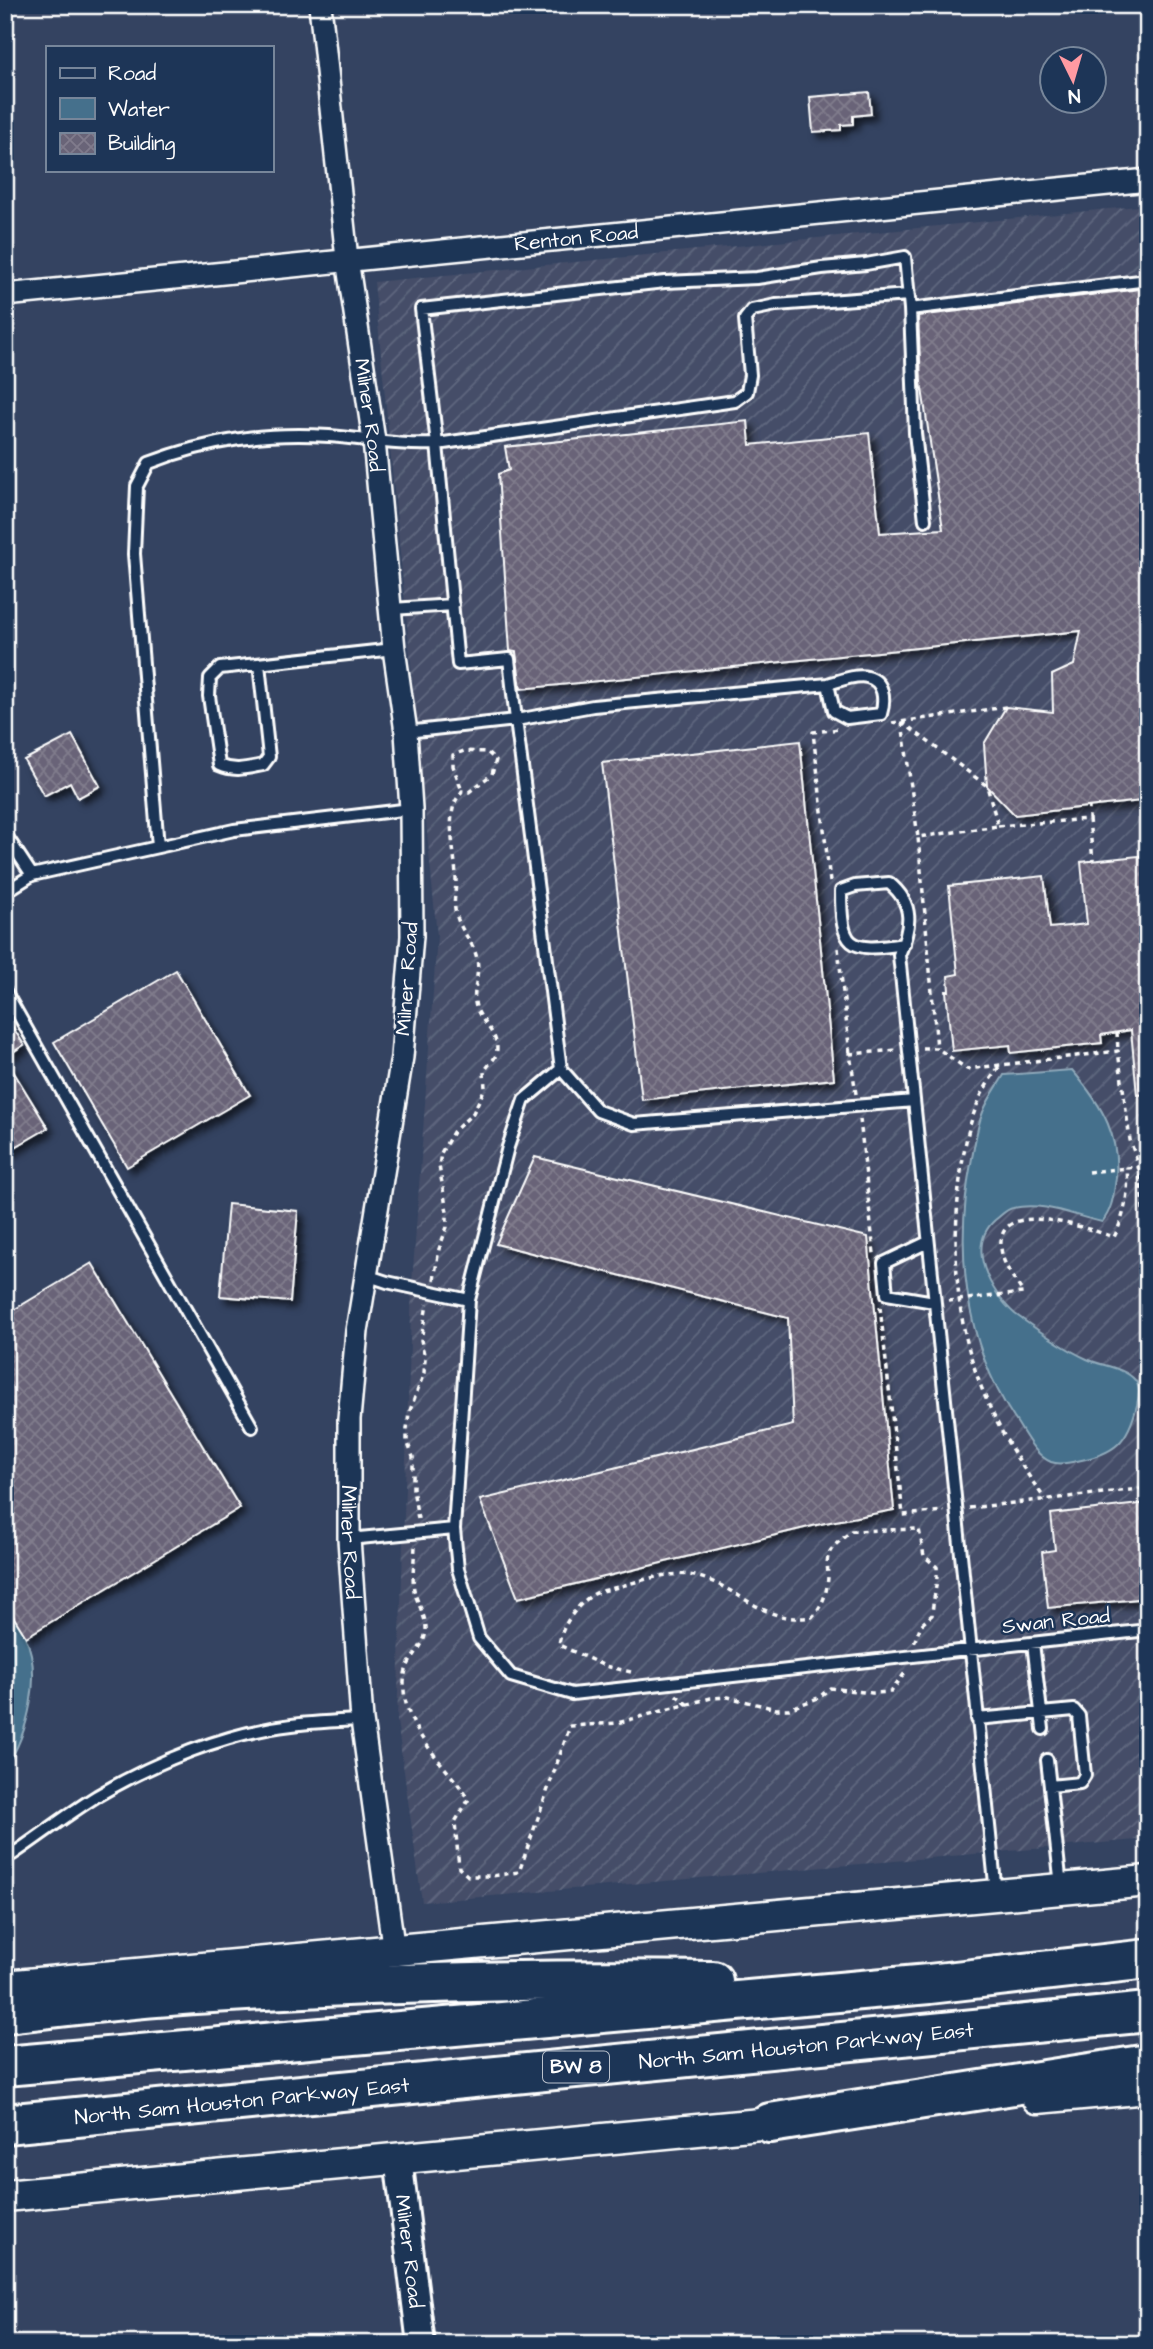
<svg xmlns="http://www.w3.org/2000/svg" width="1153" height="2349" font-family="'Architects Daughter',sans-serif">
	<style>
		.industrial { fill: url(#industrial-furrows) }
		.water { fill: #45708c; stroke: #8fa9ba; stroke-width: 2 }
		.building { fill: url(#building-cross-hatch); stroke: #fff; stroke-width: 2; filter: url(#shadow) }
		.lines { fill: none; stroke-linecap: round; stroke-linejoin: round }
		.service-casing { stroke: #fff; stroke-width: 16 }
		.minor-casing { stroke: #fff; stroke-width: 26 }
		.tertiary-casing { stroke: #fff; stroke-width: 32 }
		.secondary-casing { stroke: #fff; stroke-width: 35 }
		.motorway-casing { stroke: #fff; stroke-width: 44 }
		.path { stroke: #fff; stroke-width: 3.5; stroke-dasharray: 5 5; stroke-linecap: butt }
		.service { stroke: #1d3557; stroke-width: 10 }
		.minor { stroke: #1d3557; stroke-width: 21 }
		.tertiary { stroke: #1d3557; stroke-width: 26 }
		.secondary { stroke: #1d3557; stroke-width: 30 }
		.motorway { stroke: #1d3557; stroke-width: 38 }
		.labels { text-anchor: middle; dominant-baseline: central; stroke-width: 5; stroke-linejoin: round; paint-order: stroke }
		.shield { fill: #1d3557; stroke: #bbc2cd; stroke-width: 2 }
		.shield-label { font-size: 19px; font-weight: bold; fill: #fff }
		.street-label { font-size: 21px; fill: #fff; stroke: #1d3557 }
	</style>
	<defs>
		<pattern id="industrial-furrows" width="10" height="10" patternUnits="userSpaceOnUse" patternTransform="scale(1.75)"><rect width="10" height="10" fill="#444d68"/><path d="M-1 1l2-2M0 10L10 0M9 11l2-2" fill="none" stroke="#60687f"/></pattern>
		<pattern id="building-cross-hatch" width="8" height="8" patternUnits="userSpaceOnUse" patternTransform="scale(1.75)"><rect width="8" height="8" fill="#696478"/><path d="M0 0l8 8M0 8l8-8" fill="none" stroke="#807b8c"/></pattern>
		<filter id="shadow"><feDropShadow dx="5.5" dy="5.5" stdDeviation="3.5" flood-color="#0009"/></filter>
	</defs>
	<rect width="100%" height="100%" fill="#344361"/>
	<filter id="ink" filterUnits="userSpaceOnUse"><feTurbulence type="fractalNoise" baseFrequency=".0143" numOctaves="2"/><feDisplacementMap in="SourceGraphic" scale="14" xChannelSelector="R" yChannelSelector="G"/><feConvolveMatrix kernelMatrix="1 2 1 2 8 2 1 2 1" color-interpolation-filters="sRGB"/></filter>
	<g filter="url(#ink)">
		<path class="industrial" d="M1148 205V1839L422 1902 397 1721 412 1284 437 936 374 282Z"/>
		<path class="water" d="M1072 1070C1103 1106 1122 1138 1115 1186 1113 1199 1111 1211 1102 1222 1073 1216 1044 1201 1013 1208 1006 1209 1001 1216 995 1220 965 1247 991 1293 1015 1314 1036 1329 1063 1348 1087 1359 1101 1366 1124 1367 1135 1380 1141 1388 1139 1395 1137 1405 1128 1442 1115 1454 1077 1461 1069 1463 1059 1465 1051 1462 1034 1455 1024 1432 1014 1418 964 1342 954 1247 972 1158 975 1143 977 1126 983 1112 988 1099 997 1087 1004 1075Z
			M5 1603C12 1614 20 1625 25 1636 43 1674 28 1735 5 1768Z"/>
		<path class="building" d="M869 92 871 114 853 116V124L841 125V130L813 132 810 97Z
			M1148 288V792L1141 801 1015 815 987 786 984 744 1006 707 1053 712 1052 675 1074 665 1081 631 521 689 516 652 510 651 498 474 509 470 505 447 748 421 750 445 869 433 880 533 943 529 921 382 918 316Z
			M72 735 100 786 78 798 70 782 44 796 24 760Z
			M800 741 834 1079 642 1100 602 763Z
			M1148 855V1094L1137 1095 1131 1030 1101 1035 1102 1043 1011 1053 1010 1045 952 1051 946 991H949L948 976 958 974 949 886 1044 876 1050 928 1087 924 1081 862Z
			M176 970 250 1095 127 1167 54 1042Z
			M5 1015 24 1045 5 1057Z
			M5 1058 48 1128 5 1153Z
			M535 1157 868 1237 894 1510 825 1523 518 1598 480 1500 793 1425 788 1318 496 1244Z
			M228 1204 298 1211 290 1302 220 1296Z
			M92 1263 240 1508 26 1637 5 1603V1315Z
			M1148 1503V1598L1048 1608 1042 1552 1055 1550 1051 1514Z"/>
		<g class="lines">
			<g class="service-casing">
				<path id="service" d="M910 309 915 433 925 520
					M392 609 453 605
					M259 664 269 757 263 765C247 768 235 772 219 765L209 696 210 678 220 668 394 649
					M828 684C839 681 856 674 867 677 885 681 885 701 881 714L847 718 834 711 828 684 593 706 516 720 561 1069 598 1111 634 1124 914 1101
					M406 732 516 720 509 659 458 664 437 444 735 401 747 392 750 375 745 319 752 310 776 305 908 295
					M5 834 32 875
					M158 847 134 554 137 486 149 463C209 440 265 432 329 436 365 439 401 446 437 444L421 309 665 282 757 278 822 268 866 264 905 257 910 309 1148 280
					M5 892 32 875 234 830 411 809
					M904 944C848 953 841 947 841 891L855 886 889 883C915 904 911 927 899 955L996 1893
					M5 991 252 1427
					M928 1242 884 1263 887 1294 934 1302
					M366 1275 387 1282 469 1300
					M454 1529 469 1300 508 1147 524 1100 561 1069
					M349 1539 454 1529 458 1569 479 1638 511 1676 572 1694 1148 1630
					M1033 1643 1043 1729
					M977 1719 1074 1710 1079 1716 1085 1775 1080 1783 1050 1786
					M1047 1760 1061 1886
					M5 1856 13 1854C41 1835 68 1814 97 1796 155 1762 225 1733 292 1725 315 1722 339 1721 362 1720"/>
			</g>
			<g class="minor-casing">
				<g id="minor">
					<path id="s1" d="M320 5 347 259 374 441 394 649 406 732 411 809 412 936 402 1057 357 1331 349 1419V1539L362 1720 394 1952"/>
					<path id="s2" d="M5 295 1148 180"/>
				</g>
			</g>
			<g class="tertiary-casing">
				<g id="tertiary">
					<path id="s3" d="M398 2158 421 2344"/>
				</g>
			</g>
			<g class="secondary-casing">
				<path id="secondary" d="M5 1986 1148 1881
					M1037 2098 1148 2088
					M5 2196 792 2121"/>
			</g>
			<g class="motorway-casing">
				<g id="motorway">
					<path d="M5 2013C68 2006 132 1998 195 1994 367 1983 540 1978 713 1981"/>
					<path d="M5 2066 929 1984 1148 1959"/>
					<path d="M770 2123 1148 2064"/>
					<path id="s4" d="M5 2124 1148 2012"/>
				</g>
			</g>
			<path class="path" d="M902 722 987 786 998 826 918 837 937 1048
				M902 722 918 837
				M892 723 1006 707
				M1089 819 1093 861
				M998 826 1089 819V807
				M830 882 813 732 840 729
				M838 948 850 1054
				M1117 1032 1118 1051
				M922 1048H937L967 1069 1118 1051 1130 1140 1139 1167 1148 1261
				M999 1067C971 1103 964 1143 959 1188 947 1313 971 1398 1045 1499
				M856 1094 850 1054 897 1050
				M860 1119 874 1254
				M1088 1172 1127 1168
				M434 1280 439 1249 447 1227V1212L439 1166 441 1153 453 1132 473 1113 485 1088 484 1072C487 1066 494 1060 496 1055 502 1033 477 1021 475 1002 473 988 480 973 477 959 474 943 462 933 457 917 452 904 456 892 456 880 456 856 447 828 454 805 455 800 460 795 462 791L469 792 492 774 496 760 487 752 464 751 453 755V766L462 791
				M948 1301 1023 1293C1016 1281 1005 1268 1002 1254 989 1193 1088 1229 1114 1237 1125 1216 1129 1192 1127 1168L1148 1166
				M880 1307 903 1515 944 1511
				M969 1508 1148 1488
				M418 1519 413 1489V1457L407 1441V1429L409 1413 424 1373 425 1359 421 1340 427 1304
				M415 1547C414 1561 412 1576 414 1590 417 1603 427 1618 426 1631 424 1648 408 1658 405 1674 396 1724 444 1762 469 1799L455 1822 459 1868 468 1876H492L519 1872 570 1726 617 1723 711 1698 728 1697 776 1709H789L818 1698 830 1688 872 1693 891 1692 907 1670
				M631 1672 605 1666 559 1645C561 1626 577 1604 594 1594 600 1591 608 1590 614 1588 641 1581 671 1569 699 1577 740 1588 764 1625 812 1617 823 1605 827 1593 828 1577 828 1567 825 1559 831 1550 836 1543 845 1537 851 1531L919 1529 924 1556 937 1567C938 1584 933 1598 932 1615L921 1625 914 1643
				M676 1695 688 1705"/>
			<use href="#service" class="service"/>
			<use href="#minor" class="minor"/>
			<use href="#tertiary" class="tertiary"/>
			<use href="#secondary" class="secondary"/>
			<use href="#motorway" class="motorway"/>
		</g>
	</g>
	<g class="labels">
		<rect class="shield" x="543" y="2051.5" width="66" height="31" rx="5"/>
		<g class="shield-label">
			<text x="576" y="2067">BW 8</text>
		</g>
		<g class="street-label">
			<text stroke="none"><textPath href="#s2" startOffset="574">Renton Road</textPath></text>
			<text stroke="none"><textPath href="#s1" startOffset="413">Milner Road</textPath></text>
			<text transform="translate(407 979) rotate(-86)">Milner Road</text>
			<text stroke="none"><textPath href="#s1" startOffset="1547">Milner Road</textPath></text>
			<text transform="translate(1056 1621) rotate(-6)">Swan Road</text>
			<text stroke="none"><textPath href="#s4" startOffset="805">North Sam Houston Parkway East</textPath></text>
			<text stroke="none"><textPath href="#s4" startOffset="238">North Sam Houston Parkway East</textPath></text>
			<text stroke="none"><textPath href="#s3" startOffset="94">Milner Road</textPath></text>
		</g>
	</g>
	<rect width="1153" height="2349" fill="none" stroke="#1d3557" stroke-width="28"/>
	<rect x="14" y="14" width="1125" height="2321" fill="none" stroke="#fff" stroke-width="2.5" filter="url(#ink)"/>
	<rect x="46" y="46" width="228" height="126" fill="#1d3557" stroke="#77869a" stroke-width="2"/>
	<rect x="60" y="68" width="35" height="10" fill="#1d3557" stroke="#77869a" stroke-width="2"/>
	<text x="108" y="80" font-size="21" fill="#ffffff">Road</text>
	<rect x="60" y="98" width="35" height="21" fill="#45708c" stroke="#77869a" stroke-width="2"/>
	<text x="108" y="116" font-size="21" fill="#ffffff">Water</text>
	<rect x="60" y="133" width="35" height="21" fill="url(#building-cross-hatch)" stroke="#77869a" stroke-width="2"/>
	<text x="108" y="150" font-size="21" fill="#ffffff">Building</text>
	<g transform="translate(1073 80) rotate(175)"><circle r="33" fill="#1d3557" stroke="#77869a" stroke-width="2"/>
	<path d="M0-5L12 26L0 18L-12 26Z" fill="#ff9aa2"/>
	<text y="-10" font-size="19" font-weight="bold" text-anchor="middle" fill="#ffffff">N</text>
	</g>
</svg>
